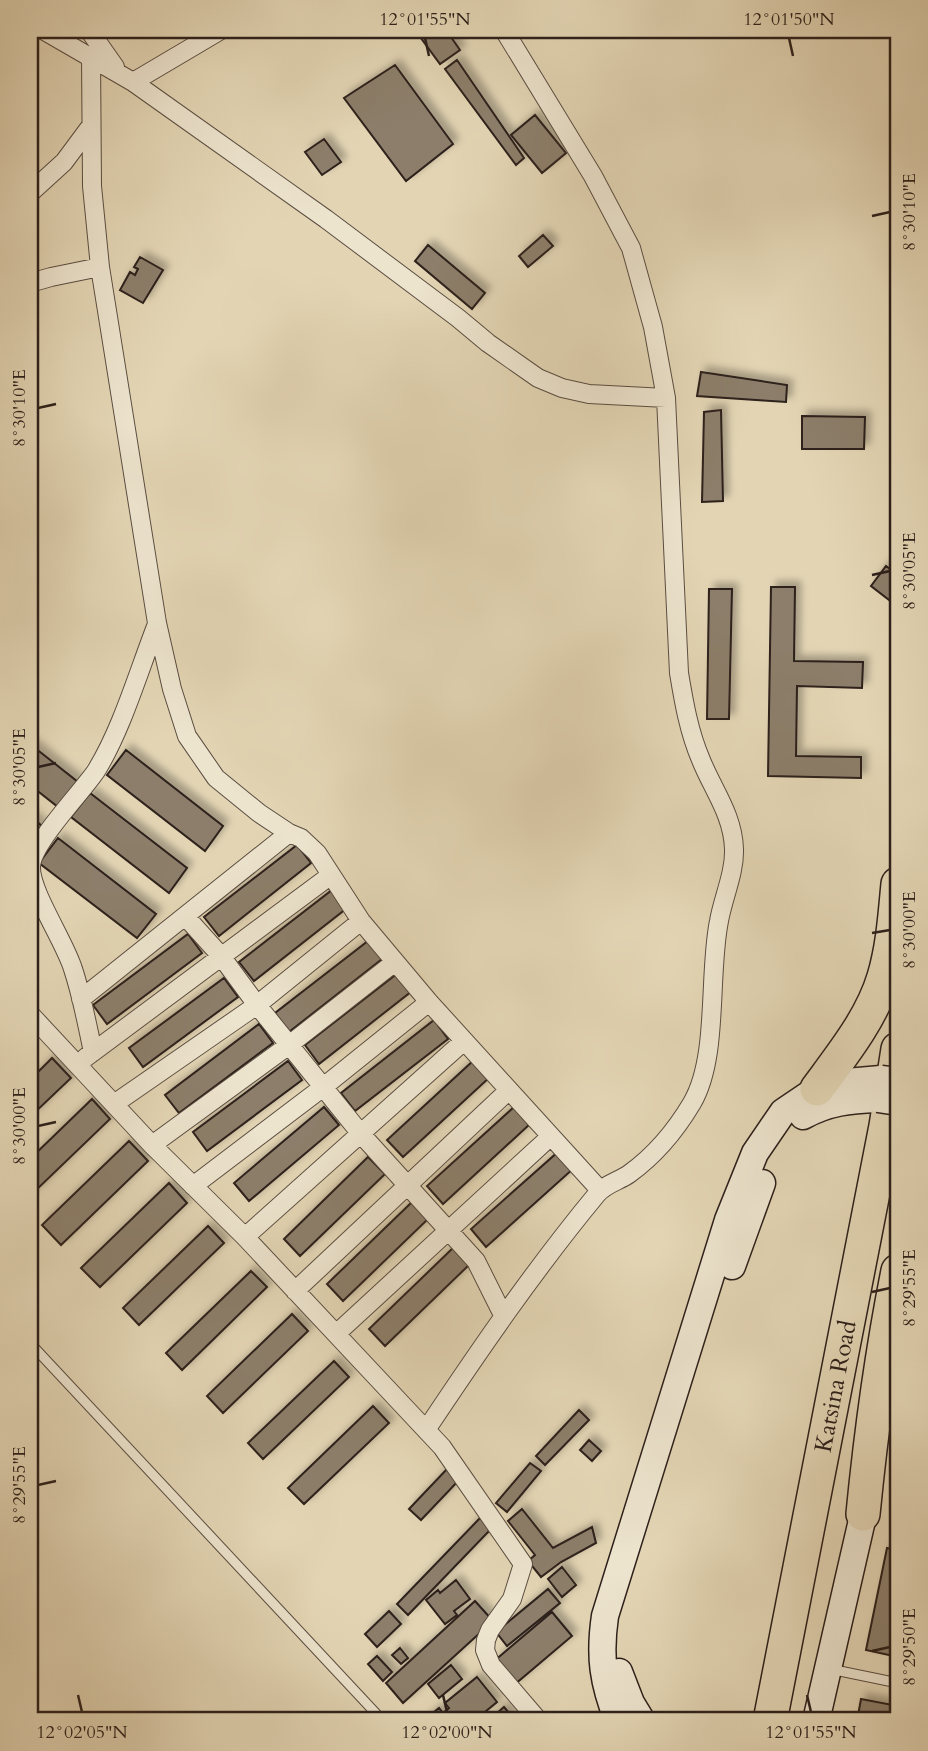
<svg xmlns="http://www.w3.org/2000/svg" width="928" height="1751" font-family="Cardo,serif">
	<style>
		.building { fill: #8c7e6b; stroke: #2d201b; stroke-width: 2; filter: url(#shadow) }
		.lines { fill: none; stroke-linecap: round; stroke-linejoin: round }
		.lane-casing { stroke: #5a4d41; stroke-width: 11 }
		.street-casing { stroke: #5a4d41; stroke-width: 20 }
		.secondary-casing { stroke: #2d201b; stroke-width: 29 }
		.highway-casing { stroke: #2d201b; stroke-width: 36 }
		.lane { stroke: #ede4ce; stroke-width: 9 }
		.street { stroke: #ede4ce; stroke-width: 18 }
		.secondary { stroke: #ede4ce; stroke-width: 26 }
		.highway { stroke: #e3d5b4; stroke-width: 33 }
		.secondary-bridge-casing { stroke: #2d201b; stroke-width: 29; stroke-linecap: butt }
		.secondary-bridge { stroke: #ede4ce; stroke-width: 26 }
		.ticks { fill: none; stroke: #2d201b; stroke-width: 2.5 }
		.labels { text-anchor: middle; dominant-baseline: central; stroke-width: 6; stroke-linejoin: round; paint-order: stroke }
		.street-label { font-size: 24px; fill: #2d201b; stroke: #ede4ce }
		.neatline { fill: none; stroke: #2d201b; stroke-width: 2.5 }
		.ticks-label { font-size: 18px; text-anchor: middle; fill: #2d201b }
	</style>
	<defs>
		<filter id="shadow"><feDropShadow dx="5.5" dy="-5.5" stdDeviation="3.5" flood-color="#0004"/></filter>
	</defs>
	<rect width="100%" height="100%" fill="#e3d5b4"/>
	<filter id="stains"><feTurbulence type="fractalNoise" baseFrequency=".00286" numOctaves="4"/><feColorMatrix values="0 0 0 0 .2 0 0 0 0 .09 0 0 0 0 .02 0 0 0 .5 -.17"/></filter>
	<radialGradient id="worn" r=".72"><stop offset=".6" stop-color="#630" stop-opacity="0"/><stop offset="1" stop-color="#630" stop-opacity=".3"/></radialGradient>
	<path class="building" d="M415 30H446L460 50 440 64Z
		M457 60 524 158 516 165 445 69Z
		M395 65 453 144 406 181 344 98Z
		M535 115 566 153 542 173 511 135Z
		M324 139 341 162 322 175 305 152Z
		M543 235 553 246 528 267 519 256Z
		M428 245 485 293 472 309 415 261Z
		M140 257 163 270 143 303 120 290 130 272 135 275 138 269 134 267Z
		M701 372 787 385 786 402 697 396Z
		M721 410 723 501 702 502 704 412Z
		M802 416 865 417 864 449H802Z
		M886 566 898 575V596L893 603 871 586Z
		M771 587H795L794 661 863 662 862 688 797 686 796 756 861 757V778L768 776Z
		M709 589H732L729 719H707Z
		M897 607H898V657H893Z
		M30 744 78 782 58 807 30 785Z
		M126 750 223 826 205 851 107 775Z
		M90 793 187 868 169 893 71 817Z
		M30 816 42 826 30 842Z
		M58 838 156 914 137 938 39 863Z
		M297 845 311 863 219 936 204 917Z
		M332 890 347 908 254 981 239 962Z
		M188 934 202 953 107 1024 93 1005Z
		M368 941 382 959 289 1032 275 1013Z
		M398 973 412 991 319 1064 305 1045Z
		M224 978 238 997 143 1067 129 1048Z
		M434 1020 448 1039 355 1111 341 1093Z
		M259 1024 273 1043 179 1113 165 1095Z
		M52 1058 71 1078 30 1117V1080Z
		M474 1060 490 1077 403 1157 387 1140Z
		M288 1061 302 1080 207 1151 193 1132Z
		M92 1099 110 1119 30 1196V1159Z
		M324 1107 339 1125 249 1201 234 1183Z
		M514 1107 530 1124 443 1204 427 1186Z
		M129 1141 148 1161 61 1245 42 1225Z
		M559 1151 574 1168 486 1247 471 1229Z
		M368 1157 385 1174 300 1256 284 1239Z
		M169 1183 187 1203 100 1287 81 1268Z
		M412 1202 428 1219 343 1301 327 1284Z
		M208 1226 224 1243 139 1325 123 1308Z
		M454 1247 470 1264 385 1346 369 1329Z
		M251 1271 267 1287 182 1370 166 1353Z
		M292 1314 308 1331 223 1413 207 1396Z
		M334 1361 349 1377 263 1459 248 1443Z
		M373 1406 389 1423 304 1504 288 1488Z
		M579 1410 589 1420 545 1465 536 1456Z
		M589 1440 601 1451 592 1461 580 1450Z
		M530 1463 541 1471 507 1512 496 1503Z
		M448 1468 460 1479 421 1520 409 1509Z
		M522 1509 553 1548 592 1527 596 1543 561 1562 541 1577 528 1561 535 1555 508 1521Z
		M898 1511V1547L890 1545Z
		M480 1518 491 1529 408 1615 397 1604Z
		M887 1548 898 1550V1657L866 1650Z
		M562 1567 576 1585 562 1597 548 1579Z
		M456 1580 470 1599 454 1611 457 1615 445 1624 426 1600 438 1590 440 1593Z
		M548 1589 560 1603 507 1646 496 1632Z
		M475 1601 493 1621 403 1703 386 1683Z
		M389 1611 401 1624 377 1647 365 1634Z
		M552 1612 572 1636 514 1685 494 1661Z
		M400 1648 408 1658 401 1664 392 1655Z
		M377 1656 392 1672 383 1681 368 1664Z
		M451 1665 462 1679 439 1698 428 1684Z
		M477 1677 497 1702 474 1721H423L439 1708 443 1713 449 1708 445 1703Z
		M861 1699 898 1706V1721H857Z
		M504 1707 516 1721H488Z"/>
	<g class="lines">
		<g class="lane-casing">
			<path id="lane" d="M30 1343 383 1721
				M830 1669 898 1683"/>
		</g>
		<g class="street-casing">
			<path id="street" d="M43 30 133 82 326 219 458 318 488 343 538 378 562 388 589 394 666 398
				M89 30 115 67
				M91 56 92 186 100 267 157 623 172 689 187 736 216 778 259 813 289 833 301 838 317 853 361 921 429 1002 600 1190
				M133 82 221 30
				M30 193 64 162 90 127
				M30 283 51 277 100 267
				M185 916 221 956 257 1005 361 1134 476 1261 503 1315
				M81 999 289 833
				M30 1014 152 1145 245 1237 442 1447 523 1564 512 1599 490 1630 486 1640 485 1650 491 1665 539 1721
				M93 1052C87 1024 82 996 73 969 65 942 30 891 31 867 31 844 82 792 96 771 122 729 139 670 157 624
				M85 1058 331 875
				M114 1104 257 1005 361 921
				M152 1145 289 1045 395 962
				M193 1186 322 1088 429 1002
				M245 1237 464 1041
				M295 1291 509 1090
				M336 1334 551 1136
				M426 1430C480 1349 535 1269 597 1194 605 1184 619 1181 629 1174 654 1156 676 1130 692 1103 719 1057 708 975 719 921 723 898 735 872 734 849 733 815 713 790 701 760 689 732 684 703 679 673L666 398 653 327 631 248 593 176 504 30"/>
		</g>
		<g class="secondary-casing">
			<path id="secondary" d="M803 1116C828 1102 850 1100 878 1099
				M732 1266 762 1183
				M619 1672 631 1703 642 1721
				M618 1721C603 1683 599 1657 605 1616L728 1220 755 1153 783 1112 817 1089 835 1083 881 1079
				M816 1721 868 1494"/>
		</g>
		<g class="highway-casing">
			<g id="highway">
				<path d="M817 1089C842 1055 872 1018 884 977 893 947 895 915 898 884"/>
				<path d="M863 1514C871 1432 882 1351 898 1271"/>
				<path id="s1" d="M770 1721 886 1126 898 1049"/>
			</g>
		</g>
		<use href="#lane" class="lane"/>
		<use href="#street" class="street"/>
		<use href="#secondary" class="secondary"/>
		<use href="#highway" class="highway"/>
		<g class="secondary-bridge-casing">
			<path id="secondary-bridge" d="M881 1079 898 1081
				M878 1099 898 1102"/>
		</g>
		<use href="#secondary-bridge" class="secondary-bridge"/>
	</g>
	<path class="ticks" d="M425 38 429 56M789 38 793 56M872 216 890 212M38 408 56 404M872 575 890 571M38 767 56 763M872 933 890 930M38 1126 56 1122M872 1292 890 1288M38 1485 56 1481M872 1651 890 1647M78 1695 82 1712M443 1695 447 1712M807 1695 811 1712"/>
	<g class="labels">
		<g class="street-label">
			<text stroke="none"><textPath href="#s1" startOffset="341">Katsina Road</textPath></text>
		</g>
	</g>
	<rect width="928" height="1751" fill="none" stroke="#e3d5b4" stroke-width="77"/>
	<rect x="38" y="38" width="852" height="1674" class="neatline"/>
	<g class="ticks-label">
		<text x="425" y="25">12°01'55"N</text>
		<text x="789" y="25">12°01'50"N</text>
		<text transform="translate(909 212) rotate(-90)" y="6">8°30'10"E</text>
		<text transform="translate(19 408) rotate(-90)" y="6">8°30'10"E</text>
		<text transform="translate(909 571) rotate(-90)" y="6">8°30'05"E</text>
		<text transform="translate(19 767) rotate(-90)" y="6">8°30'05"E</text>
		<text transform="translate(909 930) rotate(-90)" y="6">8°30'00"E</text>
		<text transform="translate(19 1126) rotate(-90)" y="6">8°30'00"E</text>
		<text transform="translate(909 1288) rotate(-90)" y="6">8°29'55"E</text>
		<text transform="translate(19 1485) rotate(-90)" y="6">8°29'55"E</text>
		<text transform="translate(909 1647) rotate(-90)" y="6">8°29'50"E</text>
		<text x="82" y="1738">12°02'05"N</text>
		<text x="447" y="1738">12°02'00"N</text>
		<text x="811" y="1738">12°01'55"N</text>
	</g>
	<rect width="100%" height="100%" filter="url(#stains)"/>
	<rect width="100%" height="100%" fill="url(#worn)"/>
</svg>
